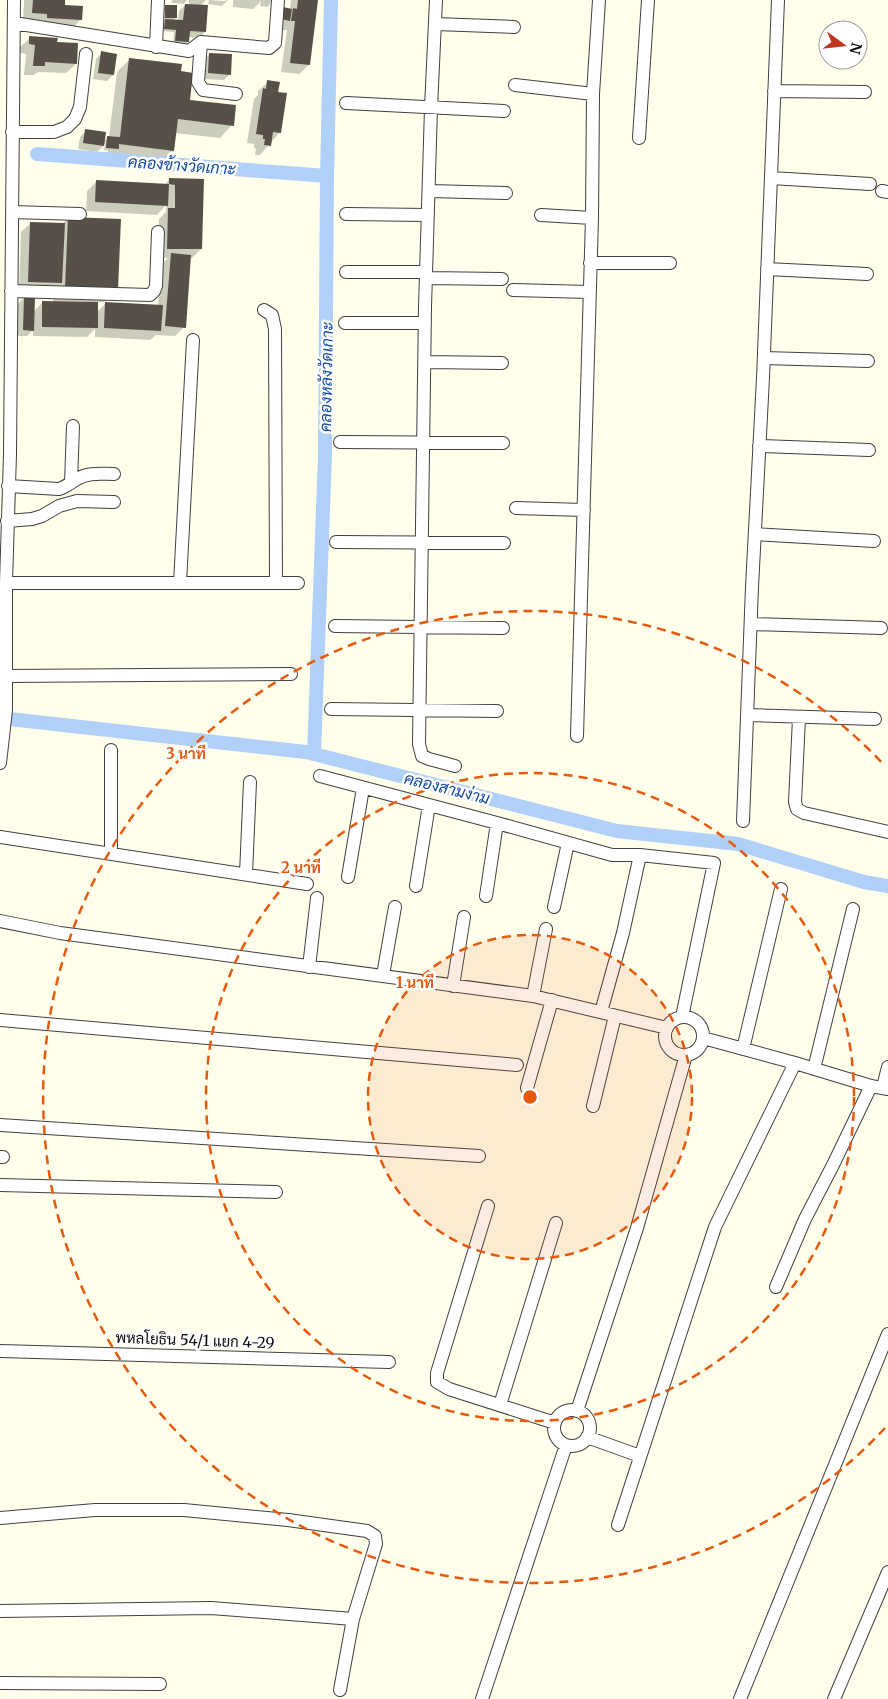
<svg xmlns="http://www.w3.org/2000/svg" width="888" height="1699" font-family="Merriweather,Sarabun,serif">
	<style>
		.shadow { fill: #0003 }
		.lines { fill: none; stroke-linecap: round; stroke-linejoin: round }
		.canal { stroke: #b0d0f8; stroke-width: 14 }
		.building { fill: #565049 }
		.minor-casing { stroke: #404040; stroke-width: 14 }
		.minor { stroke: #fff; stroke-width: 12 }
		.ring { fill: none; stroke: #e8590c; stroke-width: 2.5; stroke-dasharray: 9 6 }
		.labels { text-anchor: middle; dominant-baseline: central; stroke-width: 5; stroke-linejoin: round; paint-order: stroke }
		.street-label { font-size: 15px; fill: #0d0d0d; stroke: #fff }
		.water-label { font-size: 16px; font-style: italic; fill: #134aa2; stroke: #fff }
		.centre { fill: #e8590c; stroke: #fff; stroke-width: 2.5 }
		.ring-label { font-size: 15px; text-anchor: middle; font-weight: bold; fill: #e8590c; stroke: #fff; stroke-width: 5; stroke-linejoin: round; paint-order: stroke }
	</style>
	<rect width="100%" height="100%" fill="#ffffec"/>
	<path class="shadow" d="M24 0H64V6L81 19 72 29 23 22Z
		M172 0H187L184 4 172 3Z
		M189 0H206L200 6 205 32 199 38 188 37V42L185 44 173 43 174 32 162 31 163 9 166 6H176L175 21H178L179 11 185 5H189Z
		M209 0 224 1 228 0 222 6 208 4Z
		M233 0H271L270 4 268 7 260 6 261 1 253 9 233 7Z
		M291 0H317L309 65 299 74 281 72 287 30H282L283 22H279L290 9Z
		M30 38 56 43 76 64 66 73 38 72 34 75H24L26 54 20 53V47Z
		M102 53 113 75 107 81 93 79 96 59Z
		M210 54 230 74 224 80 202 79 203 61Z
		M129 60 180 72 189 101 232 125 220 138 175 133 173 151 161 163 107 157 108 151 104 150 105 144 97 152 78 149 80 137 86 131 104 141 109 137 117 72Z
		M268 82 277 93 280 132 260 155H255L256 148H254V144L247 143 254 99 258 95V91Z
		M169 180 203 181 201 249 192 258H190L184 327 175 336 156 335 150 340 95 337V329L87 337 33 336V330L27 336H17L18 304 24 298 34 311 43 302H53V292L19 291 21 232 31 223 62 224 68 218 117 290 104 302H97V312L106 303 158 306 162 264 168 258H158L159 219 166 212V205L157 215 86 211 87 191 97 181 164 185Z"/>
	<g class="lines">
		<path class="canal" d="M37 154 327 176
			M0 718 306 752 617 831 738 844 864 882 888 886
			M314 754 325 455 327 176 331 0"/>
	</g>
	<path class="building" d="M33 0H65V5L83 6 82 20 47 18V14L32 13Z
		M298 0H318L310 65 290 63 295 21H291L293 8 297 9Z
		M185 4 208 5 206 32 190 31 189 42 175 41 176 30 164 29 165 19 183 20Z
		M165 5H177V18H165Z
		M283 7 292 9 290 21 281 19Z
		M29 36 58 38 57 42 78 43 77 64 45 62V66H33L35 45 29 44Z
		M101 51 117 54 114 75 98 73Z
		M209 53 232 54 231 75 208 73Z
		M129 58 182 64 181 71 193 73 190 100 236 105 234 126 178 119 174 151 119 144V149L106 148 107 136 120 137Z
		M267 80 280 82 278 92 287 93 281 133 273 132 271 146 264 145 265 139H263V135L256 134 263 88 266 89Z
		M85 129 106 132 104 146 83 143Z
		M169 178 204 179 202 249H167L168 208H175V185L169 184 168 206 95 202 96 180 169 184Z
		M68 217 121 219 118 290 65 288Z
		M30 222 65 223 62 283 28 282Z
		M171 253 191 255 186 328 165 326Z
		M24 297H35L34 331 23 330Z
		M42 301 98 302V328L42 327Z
		M105 302 163 305 161 331 104 328Z"/>
	<g class="lines">
		<g class="minor-casing">
			<path id="minor" d="M436 0 431 108 425 307 419 744 422 756 429 759 455 766
				M14 23 189 51 201 42 269 48 275 43 278 0
				M436 24 514 27
				M201 42 198 82 203 90 236 94
				M156 47 158 0
				M515 85 593 94
				M774 91 865 92
				M346 103 504 111
				M12 132H54L67 127 75 119 80 107 86 54
				M639 138 648 0
				M771 178 870 184
				M429 191 506 193
				M882 191 888 192
				M12 212 80 214
				M346 214 428 215
				M541 215 592 218
				M590 263H670
				M767 269 867 274
				M346 272H426
				M426 278 502 279
				M513 290 589 292
				M11 291 150 295 154 291 156 286 158 232
				M264 310 272 315 275 329 276 583
				M345 323H425
				M764 358 868 361
				M425 362 502 363
				M340 442 503 443
				M759 446 869 450
				M71 483 73 426
				M8 486 59 489C66 487 70 483 77 479 88 472 101 474 114 474
				M516 508 584 510
				M7 521 32 519 42 516 59 506 77 501 114 502
				M755 534 874 541
				M336 542 504 543
				M6 583H298
				M180 583 193 340
				M751 624 881 628
				M335 626 503 628
				M6 676 291 674
				M331 709 497 711
				M747 715 875 719
				M799 718 795 802 797 809 804 813 888 832
				M577 736 592 218 593 94 599 0
				M0 763 6 710V583L10 454 14 0
				M320 776 497 823 612 855H640L623 933 601 1012
				M743 821 752 587 763 378 778 0
				M0 837 307 884
				M111 853V750
				M640 855 714 863 682 1017
				M246 874 250 782
				M348 877 363 788
				M416 886 429 805
				M486 896 497 823
				M554 907 568 843
				M0 921 60 933 533 996 667 1028
				M309 967 317 898
				M383 975 395 907
				M453 986 464 917
				M533 996 546 929
				M665 1036a19 19 0 1 1 38 0a19 19 0 1 1-38 0Z
				M0 1020 517 1065
				M703 1038 795 1063 871 1086 888 1089
				M743 1049 781 889
				M814 1069 853 909
				M883 1087 888 1067
				M527 1088 552 1000
				M593 1106 615 1016
				M0 1125 479 1156
				M0 1157H3
				M0 1185 276 1192
				M488 1206 437 1373V1382L449 1389 555 1423
				M776 1287 805 1219 833 1165 871 1086
				M0 1351 389 1362
				M500 1405 556 1223
				M554 1428a18 18 0 1 1 36 0a18 18 0 1 1-36 0Z
				M577 1411 637 1228 686 1055
				M587 1437 640 1456
				M0 1518 95 1510H184L288 1520 367 1531 375 1536 376 1544 353 1619 340 1690
				M618 1525 715 1227 795 1063
				M0 1611 211 1608 353 1619
				M0 1683 160 1684
				M482 1699 566 1445
				M740 1699 888 1334
				M834 1699 888 1572"/>
		</g>
		<use href="#minor" class="minor"/>
	</g>
	<circle cx="530" cy="1097" r="162" fill="#e8590c" fill-opacity=".12"/>
	<g class="ring">
		<circle cx="530" cy="1097" r="162"/>
		<circle cx="530" cy="1097" r="324"/>
		<path d="M885 1428A486 486 0 1 1 885 766"/>
	</g>
	<g class="labels">
		<g class="street-label">
			<text transform="translate(195 1340) rotate(2)">พหลโยธิน 54/1 แยก 4-29</text>
		</g>
		<g class="water-label">
			<text transform="translate(182 165) rotate(4)">คลองข้างวัดเกาะ</text>
			<text transform="translate(326 377) rotate(-89)">คลองหลังวัดเกาะ</text>
			<text transform="translate(447 788) rotate(14)">คลองสามง่าม</text>
		</g>
	</g>
	<circle cx="530" cy="1097" r="8" class="centre"/>
	<g class="ring-label">
		<text x="186" y="759">3 นาที</text>
		<text x="301" y="873">2 นาที</text>
		<text x="415" y="988">1 นาที</text>
	</g>
	<g transform="translate(843 45) rotate(105)"><circle r="24" fill="#ffffff" stroke="#9e9e9e"/>
	<path d="M0-4L9 19L0 12L-9 19Z" fill="#c03621"/>
	<text y="-8" font-size="14" font-weight="bold" text-anchor="middle" fill="#0d0d0d">N</text>
	</g>
</svg>
